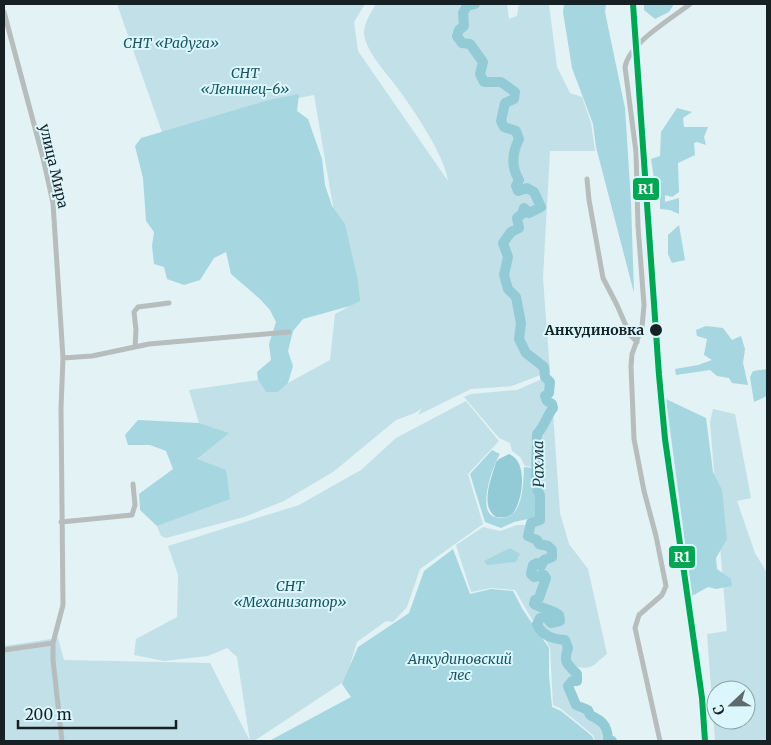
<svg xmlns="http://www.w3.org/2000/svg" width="771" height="745" font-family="Merriweather,serif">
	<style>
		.green { fill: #c2e0e7; fill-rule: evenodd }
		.forest { fill: #a6d6e0 }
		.water { fill: #92cbd6 }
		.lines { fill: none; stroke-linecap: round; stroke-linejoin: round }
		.river { stroke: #92cbd6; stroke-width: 10 }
		.street { stroke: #b7bcbd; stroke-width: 5 }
		.rail-1-casing { stroke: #dbf7fd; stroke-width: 10 }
		.rail-1 { stroke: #00a651; stroke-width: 6 }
		.stop-dot { fill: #172123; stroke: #dbf7fd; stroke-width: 2 }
		.labels { text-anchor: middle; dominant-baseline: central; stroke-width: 4; stroke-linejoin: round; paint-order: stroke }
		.park-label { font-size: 14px; font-style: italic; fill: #175662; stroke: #dbf7fd }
		.street-label { font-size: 14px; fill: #172123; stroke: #dbf7fd }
		.stop-label { font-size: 14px; font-weight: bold; fill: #172123; stroke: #dbf7fd; text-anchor: end }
		.water-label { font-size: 15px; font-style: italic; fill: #1f434a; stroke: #dbf7fd }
		.line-badge { stroke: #dbf7fd; stroke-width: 2 }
		.badge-label { font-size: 14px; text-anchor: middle; font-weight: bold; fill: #fff }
	</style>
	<rect width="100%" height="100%" fill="#e3f2f5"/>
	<path class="green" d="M117 4H365L354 22 358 51 448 181C444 153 410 104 392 81 383 69 370 55 365 39 361 27 370 14 376 4H470L466 5 462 13 463 19 462 25 458 28 455 35 461 45 469 46 481 63 478 73 483 84C498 82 501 84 513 93L512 98 504 102 500 121 503 129 515 133 517 139C511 152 510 167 517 180L514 185 518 193 527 190 532 194 539 207 530 211 523 206 521 213 515 217 518 227 509 231 502 243 507 257 502 274 506 289 514 298 519 323 517 339 525 354 541 368 543 374 512 386 471 389 418 415 422 408 415 413 396 420 333 472 284 501 244 517 166 538 161 536 157 526 230 498 197 459 228 433 199 423 189 390 258 380 266 392H278L288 383 330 360 335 314 350 306 314 95 278 102 164 138Z
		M478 4H507L509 19 517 16 519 4H549L557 67 570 93 582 97 591 123 595 151H550L543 278 550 372 547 374 545 367 537 358 528 352 521 339 522 323 517 296 509 288 505 275 509 266V256L505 244 512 233 521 228 519 219 523 216 524 212 530 214 543 207 535 190 527 186 519 189 517 186 521 180C513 167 514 153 520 140L517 130 506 126 503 121 506 104 516 100V91L501 80H485L481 74C486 59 480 53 471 42L463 41 459 36 460 30 466 26 465 13 468 8Z
		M544 378 548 383 547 392 544 395 545 401 550 405C549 411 546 413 544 418 542 425 541 428 535 434V467L525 466 520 457 512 451 510 443 499 438 464 397 471 394 517 390Z
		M466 401 499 441 468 474 483 524 420 569 407 607 393 622 386 621 357 642 345 681 254 741H4V646L58 638 64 660 210 663 250 741 237 657 227 648 208 656 164 661 134 655 136 639 177 617 178 575 168 546 299 505 361 470 396 438Z
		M713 409 735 414 751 498 737 501 755 553 767 573V741H715L707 634 727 631 710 422ZM716 690H746V720H716Z
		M553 412 560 513 569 544 588 569 607 654C591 667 591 672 570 664L567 657 571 647 567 637 552 636 541 627 542 621H546L551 626 562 622C559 603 548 613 538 602L540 600 548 578 545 573H534L538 566 543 567 546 562 553 558 554 552 552 546 540 542 538 538 530 534 534 524 542 521V496L539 485V435C546 427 546 419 553 412Z
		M517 525H528L527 537 539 546 549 550V555L543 558 541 562 536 560 532 564 528 574 532 578H543L537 596 534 598 532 604C540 611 549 611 555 617L552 620 545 614 537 617 534 623 515 590 491 588 471 592 456 545 483 527 500 531Z
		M542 634 555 642H564C570 659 554 656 575 674V679L571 680 566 685 574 707 586 711 589 717 600 722 603 741H595L593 735 560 708 553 705 550 648Z"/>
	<path class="forest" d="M564 4H606L605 12 625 108 631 202 634 293 596 147 593 124 572 68 563 12Z
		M644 4H674L669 12 655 19 644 10Z
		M299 94 297 111 308 119 322 159 325 185 332 206 345 224 358 281 360 301 350 306 303 319 293 331 288 351 293 366 288 383 278 392H266L258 380 257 372 271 360 269 344 276 322 270 310 260 299 231 274 226 252 214 258 200 280 184 285 167 279 164 267 154 264 152 246 154 232 146 221 143 178 135 146 141 138 269 100Z
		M677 108 692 112 683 118 684 127H708L704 137 706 145 697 142 694 143 695 155 678 163 679 192 672 197 665 195V202L679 198V214L670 210 660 209V196L656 191 651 159 660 156 661 132Z
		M679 225 685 260 672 263 668 254V235Z
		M706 326 723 328 732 340 741 336 745 349 743 363 748 385 732 383 729 378 717 376 710 370 676 375 675 369 698 365 712 360 704 355 707 339 697 336 696 330Z
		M767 369V396L754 402 750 377 753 371Z
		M666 399 706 418 713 472 722 490 727 539 716 558 717 569 731 579 732 586 716 589 708 587 692 596Z
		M138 420 199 423 229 433 197 459 226 470 230 499 157 526 140 510 139 494 173 469 166 451 150 445H128L125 435Z
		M492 450 500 454C493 465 482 498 488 511 490 516 496 518 501 518 524 519 523 482 524 467L532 468 539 504 537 517 514 522 501 528 485 522 470 474Z
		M510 548 520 554 516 562 487 565 484 561Z
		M453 549 470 594 491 589 513 591 523 610 549 648V675L552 707 561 711 592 736 594 741H269L351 697 342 684 358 647 409 613 424 571Z"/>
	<path class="water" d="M509 454C528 461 523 498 514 512 510 518 502 518 496 517 479 506 492 477 496 462L499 459Z"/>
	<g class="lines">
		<path class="river" d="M475 4 467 6 463 13 464 26 459 30 457 36 462 43 470 44 483 62 480 74 484 82H501L515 92 514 99 505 103 501 121 504 127 516 131 519 139C512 153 511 167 519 180L516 186 518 191 527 188 534 192 541 207 529 213 524 208 522 214 517 218 519 228 511 232 503 243 508 257 504 275 508 289 516 297 521 323 519 339 526 353 544 367 545 377 550 382 549 393 545 396 547 401 552 404 553 408C546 417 545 426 537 434L536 486 540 495V520L531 523 528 536 537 540 539 544 548 546 552 550V557L544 560 541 566 537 563 533 565 531 574 534 577 544 575 546 578 539 598 535 600 534 604C542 609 552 609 559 615L560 621 551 623 546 617 540 618 537 624C542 636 553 639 565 640L568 648C563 662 567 664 577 674V681H572L568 686 576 705 588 710 590 715C602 721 607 724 608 739L612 741"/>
		<path class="street" d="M4 12 43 158 53 203 63 358 61 408 63 605 53 643V660L62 741
			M587 179 589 200 603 278 617 305 630 335 637 342
			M135 347 136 330 134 312 138 307 169 303
			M63 358 92 356 149 344 289 332
			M61 522 132 515 135 505 133 484
			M4 650 53 643
			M660 741 635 628 639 615 662 595 666 586 656 536 644 491 634 439 631 366 632 354 642 327 644 305 638 226 636 152 625 67C629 43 671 19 690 4"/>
		<g class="rail-1-casing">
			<path id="rail-1" d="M633 4 659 375 665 439 702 698 705 741"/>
		</g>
		<use href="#rail-1" class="rail-1"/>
	</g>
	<circle class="stop-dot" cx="656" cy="330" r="7"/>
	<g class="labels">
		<g class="park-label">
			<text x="171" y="43">СНТ «Радуга»</text>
			<text x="245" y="73">СНТ<tspan x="245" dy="16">«Ленинец-6»</tspan></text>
			<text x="290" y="586">СНТ<tspan x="290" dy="16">«Механизатор»</tspan></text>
			<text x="460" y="659">Анкудиновский<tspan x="460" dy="16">лес</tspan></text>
		</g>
		<g class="street-label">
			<text transform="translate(54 166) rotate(77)">улица Мира</text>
		</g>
		<g class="stop-label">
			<text x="644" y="330">Анкудиновка</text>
		</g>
		<g class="water-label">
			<text transform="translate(538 464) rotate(-91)">Рахма</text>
		</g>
	</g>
	<g class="line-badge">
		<rect x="632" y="177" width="28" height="24" rx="5" fill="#00a651"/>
		<rect x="668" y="545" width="28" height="24" rx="5" fill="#00a651"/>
	</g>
	<g class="badge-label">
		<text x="646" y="194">R1</text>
		<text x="682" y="562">R1</text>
	</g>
	<rect width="771" height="745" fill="none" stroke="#172123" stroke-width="10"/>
	<g transform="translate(731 705) rotate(248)"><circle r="24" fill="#dbf7fd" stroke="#8da1a6"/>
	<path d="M0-4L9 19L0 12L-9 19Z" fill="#5e6a6c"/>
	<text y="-8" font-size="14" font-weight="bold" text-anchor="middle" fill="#172123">С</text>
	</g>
	<path d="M18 720v8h158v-8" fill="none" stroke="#172123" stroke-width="2.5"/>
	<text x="25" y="720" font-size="15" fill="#172123" stroke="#dbf7fd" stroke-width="4" paint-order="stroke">200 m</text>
</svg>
